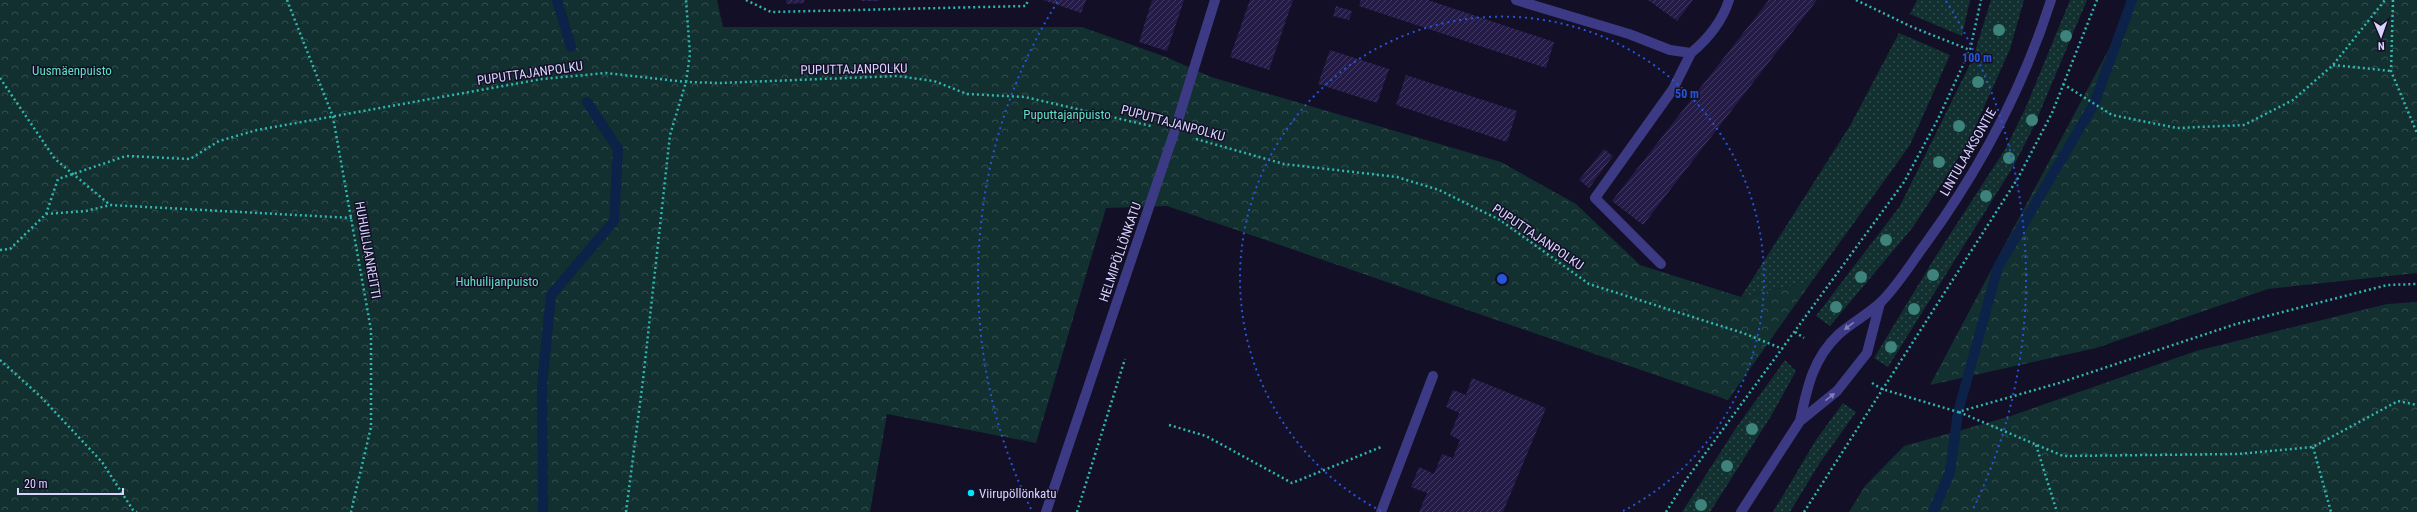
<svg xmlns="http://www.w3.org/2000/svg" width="2417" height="512" font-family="'Roboto Condensed',sans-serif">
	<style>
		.grass { fill: url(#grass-dots) }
		.forest { fill: url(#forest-crowns) }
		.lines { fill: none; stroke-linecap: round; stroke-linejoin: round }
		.stream { stroke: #0c2248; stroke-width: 10 }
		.building { fill: url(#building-hatch) }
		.path { stroke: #2fb8b0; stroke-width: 2.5; stroke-dasharray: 2 3; stroke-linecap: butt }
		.minor { stroke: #3d3a85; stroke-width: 10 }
		.tree { fill: #3d827b }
		.oneway { fill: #837fbc }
		.ring { fill: none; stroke: #2655da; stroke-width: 2; stroke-dasharray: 2 4 }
		.poi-dot { fill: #00e5ff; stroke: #130f26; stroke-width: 1.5 }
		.labels { text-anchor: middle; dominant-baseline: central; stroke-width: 3; stroke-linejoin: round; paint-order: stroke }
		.street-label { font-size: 13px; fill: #d9d4ff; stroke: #130f26 }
		.park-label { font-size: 13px; fill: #5fe0c0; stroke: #130f26 }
		.poi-label { font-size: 13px; fill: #d9d4ff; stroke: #130f26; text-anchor: start }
		.centre { fill: #2655da; stroke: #130f26; stroke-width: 2 }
		.ring-label { font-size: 12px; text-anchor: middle; font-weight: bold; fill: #2655da; stroke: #130f26; stroke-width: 3; stroke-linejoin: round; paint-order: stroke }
	</style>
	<defs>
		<pattern id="grass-dots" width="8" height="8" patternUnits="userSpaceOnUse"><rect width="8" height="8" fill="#12302f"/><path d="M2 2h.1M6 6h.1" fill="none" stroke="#344d4e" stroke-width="1.8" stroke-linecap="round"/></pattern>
		<pattern id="forest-crowns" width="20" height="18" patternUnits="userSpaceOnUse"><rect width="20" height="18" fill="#12302f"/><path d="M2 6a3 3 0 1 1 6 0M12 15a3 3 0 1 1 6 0" fill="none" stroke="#344d4e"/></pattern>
		<pattern id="building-hatch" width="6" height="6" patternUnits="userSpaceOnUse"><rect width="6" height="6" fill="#241b47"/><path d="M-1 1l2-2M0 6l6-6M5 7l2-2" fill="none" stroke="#433b63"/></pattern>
	</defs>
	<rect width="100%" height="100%" fill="#130f26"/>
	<path class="grass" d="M1917 0H1970L1962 36 1910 14Z
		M1991 0H2024L2010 49 1968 143 1913 227 1830 326 1816 316 1900 206 1973 58Z
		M2070 0H2087L2034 126 2013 167 1888 367 1874 358 1934 259 2006 148 2026 107Z
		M1899 33 1950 55 1910 145 1812 281 1741 297 1851 124Z
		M1785 360 1796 371 1771 416 1710 512H1682L1736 428Z
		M1843 403 1856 412 1819 464 1790 512H1773L1816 440Z"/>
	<path class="forest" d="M0 0H717L723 27H1082L1166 57 1211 77 1501 162 1576 204 1640 265 1741 297 1812 281 1728 400 1167 206 1106 208 1036 443 887 414 870 512H0Z
		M2135 0H2417V273L2268 289 2096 348 1930 385Z
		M2417 302V512H1849L1865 486 1904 446 2008 417 2196 351 2387 304Z"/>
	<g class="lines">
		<path class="stream" d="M557 0 571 47
			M543 512 542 385 551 295 614 221 618 149 587 102
			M1933 512 1950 472 1958 412 1998 267 2094 104 2132 0"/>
	</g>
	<path class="building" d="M786 0H804V3L786 4Z
		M861 0H879V1H861Z
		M1043 0H1086L1081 13Z
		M1152 0H1184L1167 51 1139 42Z
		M1250 0H1293L1269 70 1230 57Z
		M1361 0H1428L1554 42 1546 68 1359 6Z
		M1648 0H1693L1677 21Z
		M1769 0H1817L1643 225 1612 201Z
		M1336 6 1352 11 1349 20 1333 16Z
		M1330 50 1389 69 1377 103 1318 84Z
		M1406 75 1517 111 1507 142 1396 105Z
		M1604 149 1613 156 1589 188 1579 180Z
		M1472 378 1546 408 1503 512H1419L1427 493 1411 487 1419 467 1434 474 1442 454 1453 458 1460 440 1450 435 1459 413 1446 407 1453 390 1466 395Z"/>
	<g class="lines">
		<path class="path" d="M287 0 333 117 371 330V427L351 512
			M746 0 771 12 1026 6 1028 0
			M1856 0 1912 27 1970 50
			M2393 0 2391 71 2417 133
			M2333 65 2391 71
			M0 78 55 159 109 204
			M2063 84 2112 115 2177 128 2244 125 2293 100 2333 65 2385 0
			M1196 139 1284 164 1397 177 1439 190 1500 220 1589 284 1743 333 1783 349
			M46 214 86 211 110 205 352 218
			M0 250 10 249 46 214 58 179 126 156 190 159 219 141 257 130 542 79 606 73 686 82 720 83 897 76 934 81 967 94 1025 97 1151 126
			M1795 332 1804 338
			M0 360 41 397 102 462 133 510 137 512
			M1872 383 1882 389 1958 412 2059 383 2236 324 2387 285 2417 284
			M1959 412 2063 456 2238 454 2313 447 2398 401 2417 405
			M1169 425 1206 436 1292 483 1381 447
			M2036 445 2057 512
			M2313 447 2331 512
			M626 512 643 380 670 135 686 82 690 54 686 0
			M1077 512 1125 359
			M1666 512 1688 477 1904 182 1938 119 1970 50 1981 0
			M1804 512 2018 178 2052 113 2097 0"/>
		<path class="minor" d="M1516 0 1629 34 1670 50 1691 53C1709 38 1722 22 1729 0
			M1661 264 1595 198 1673 89 1691 53
			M1800 421C1807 388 1813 358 1839 334 1851 323 1867 315 1880 303 1896 288 1912 262 1926 243 1980 169 2023 88 2051 0
			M1046 512 1174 133 1215 0
			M1381 512 1433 376
			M1741 512 1800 421 1837 391 1867 353 1880 303"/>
	</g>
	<g class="tree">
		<circle cx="1999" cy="30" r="6"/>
		<circle cx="2066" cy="36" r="6"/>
		<circle cx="1978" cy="82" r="6"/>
		<circle cx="2032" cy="120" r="6"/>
		<circle cx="1959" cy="126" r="6"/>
		<circle cx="2009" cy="158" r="6"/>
		<circle cx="1939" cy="162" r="6"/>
		<circle cx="1986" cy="196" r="6"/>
		<circle cx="1886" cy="240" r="6"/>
		<circle cx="1933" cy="275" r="6"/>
		<circle cx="1861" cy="277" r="6"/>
		<circle cx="1836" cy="307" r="6"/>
		<circle cx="1914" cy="309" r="6"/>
		<circle cx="1891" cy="347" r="6"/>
		<circle cx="1752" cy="429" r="6"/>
		<circle cx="1727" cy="466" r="6"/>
		<circle cx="1701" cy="505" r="6"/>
	</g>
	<defs><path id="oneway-solid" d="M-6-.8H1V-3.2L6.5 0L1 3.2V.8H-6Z"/></defs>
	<g class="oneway">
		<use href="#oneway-solid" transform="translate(1849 326) rotate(143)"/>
		<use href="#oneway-solid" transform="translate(1830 397) rotate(-38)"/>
	</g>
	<g class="ring">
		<path d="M1381 511A262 262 0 1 1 1623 511"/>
		<path d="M1031 509A524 524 0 0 1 1058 1M1946 1A524 524 0 0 1 1973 509"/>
	</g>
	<circle class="poi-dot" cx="971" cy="493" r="4"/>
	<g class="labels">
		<g class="street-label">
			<text transform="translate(854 69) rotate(-1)">PUPUTTAJANPOLKU</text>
			<text transform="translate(530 73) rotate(-8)">PUPUTTAJANPOLKU</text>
			<text transform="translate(1173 123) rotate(15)">PUPUTTAJANPOLKU</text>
			<text transform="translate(1968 152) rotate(-60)">LINTULAAKSONTIE</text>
			<text transform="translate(1538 237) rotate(34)">PUPUTTAJANPOLKU</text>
			<text transform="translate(368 250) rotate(80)">HUHUILIJANREITTI</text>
			<text transform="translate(1120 252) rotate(-71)">HELMIPÖLLÖNKATU</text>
		</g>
		<g class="park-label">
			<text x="72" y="70">Uusmäenpuisto</text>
			<text x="1067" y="114">Puputtajanpuisto</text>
			<text x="497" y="281">Huhuilijanpuisto</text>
		</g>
		<g class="poi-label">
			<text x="979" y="493">Viirupöllönkatu</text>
		</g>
	</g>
	<circle cx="1502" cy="279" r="6" class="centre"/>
	<g class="ring-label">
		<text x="1977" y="62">100 m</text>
		<text x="1687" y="98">50 m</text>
	</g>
	<g transform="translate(2381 36) rotate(178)" stroke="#130f26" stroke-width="3" paint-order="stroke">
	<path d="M0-3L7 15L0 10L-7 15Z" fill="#d9d4ff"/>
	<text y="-6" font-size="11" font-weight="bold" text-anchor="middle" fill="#d9d4ff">N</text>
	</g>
	<path d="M18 488v6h105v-6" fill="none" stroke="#d9d4ff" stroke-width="2"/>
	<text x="24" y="488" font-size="12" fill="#d9d4ff" stroke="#130f26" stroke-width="3" paint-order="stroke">20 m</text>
</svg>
